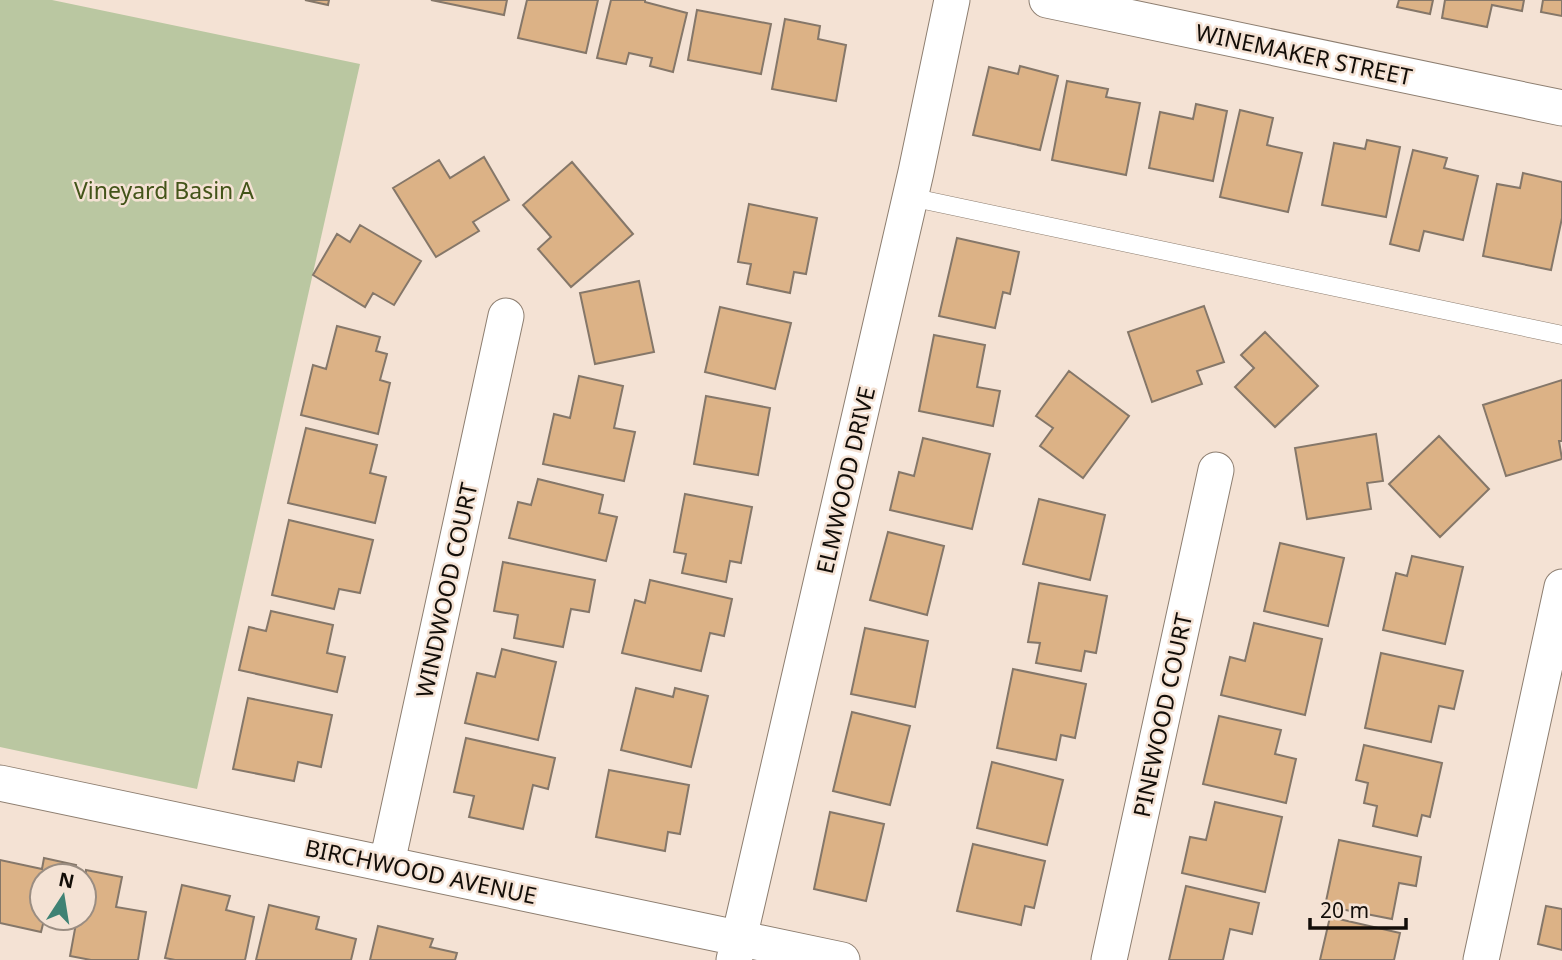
<svg xmlns="http://www.w3.org/2000/svg" width="1562" height="960" font-family="'Noto Sans',sans-serif">
	<style>
		.green { fill: #bac7a1 }
		.building { fill: #dcb286; stroke: #857769; stroke-width: 2 }
		.lines { fill: none; stroke-linecap: round; stroke-linejoin: round }
		.lane-casing { stroke: #8d7e70; stroke-width: 19 }
		.street-casing { stroke: #8d7e70; stroke-width: 37 }
		.lane { stroke: #fff; stroke-width: 18 }
		.street { stroke: #fff; stroke-width: 35 }
		.labels { text-anchor: middle; dominant-baseline: central; stroke-width: 5; stroke-linejoin: round; paint-order: stroke }
		.street-label { font-size: 23px; fill: #120d08; stroke: #f4e2d4 }
		.park-label { font-size: 23px; fill: #435419; stroke: #f4e2d4 }
	</style>
	<rect width="100%" height="100%" fill="#f4e2d4"/>
	<path class="green" d="M0 0H52L360 64 197 789 0 747Z"/>
	<path class="building" d="M305 0H329L328 5Z
		M431 0H507L504 15Z
		M527 0H598L586 53 518 38Z
		M611 0H645V2L687 13 673 72 650 66 652 58 629 53 626 64 597 58Z
		M1399 0H1433L1430 14 1397 7Z
		M1445 0H1524L1522 11 1492 5 1487 27 1442 18Z
		M1543 0H1562V16L1541 12Z
		M697 10 771 24 761 74 688 60Z
		M785 19 820 26 818 39 846 45 836 101 772 89Z
		M1020 66 1058 76 1040 150 973 135 989 67 1018 74Z
		M1067 81 1108 89 1106 97 1140 103 1126 175 1052 160Z
		M1196 104 1227 111 1213 181 1149 168 1160 112 1193 119Z
		M1240 110 1273 118 1267 145 1302 153 1288 212 1220 197Z
		M1367 140 1400 147 1386 217 1322 205 1334 143 1365 149Z
		M1413 150 1447 158 1444 168 1478 176 1463 240 1424 231 1419 251 1390 244Z
		M484 157 509 200 473 222 479 231 436 257 393 188 439 160 450 178Z
		M572 162 633 234 571 287 538 249 551 237 523 205Z
		M1523 173 1562 182V218L1551 270 1483 256 1497 184 1520 188Z
		M749 204 817 218 806 274 794 272 790 293 747 284 751 264 738 262Z
		M360 225 421 261 394 305 373 293 365 307 313 275 337 234 350 242Z
		M957 238 1019 252 1010 294 1003 292 995 328 939 316Z
		M639 281 654 352 595 364 580 293Z
		M1204 306 1224 362 1197 371 1202 384 1152 402 1128 332Z
		M720 307 791 323 775 389 705 372Z
		M337 326 380 337 376 351 387 354 380 380 390 383 378 434 301 415 313 365 326 369Z
		M1265 332 1318 386 1275 427 1235 387 1254 368 1241 355Z
		M934 335 985 345 977 387 1000 391 993 426 919 411Z
		M1069 371 1129 416 1083 478 1040 446 1053 428 1036 416Z
		M579 376 623 386 614 428 635 432 624 481 543 464 554 414 570 418Z
		M1562 380V441H1559L1562 459 1506 476 1483 405Z
		M706 396 770 408 758 475 694 464Z
		M306 428 377 445 370 473 386 477 375 523 288 503Z
		M1376 434 1383 481 1367 483 1371 509 1307 519 1295 448Z
		M1439 436 1489 489 1440 537 1389 484Z
		M923 438 990 454 972 529 890 510 899 472 914 476Z
		M538 479 603 495 599 513 617 517 606 561 509 538 518 502 531 505Z
		M685 494 752 507 741 563 730 561 726 582 682 573 686 554 674 552Z
		M1039 499 1105 515 1090 580 1023 564Z
		M289 520 373 540 360 593 339 589 334 609 272 595Z
		M888 532 944 546 927 615 870 600Z
		M1280 543 1344 558 1328 626 1264 611Z
		M1412 556 1463 567 1445 644 1383 630 1396 573 1407 576Z
		M503 562 595 580 589 612 571 609 563 647 514 638 518 615 494 611Z
		M650 580 732 599 724 636 710 633 701 671 622 653 635 600 645 603Z
		M1039 583 1107 596 1096 653 1085 651 1081 671 1036 663 1040 643 1028 642Z
		M271 611 333 625 327 653 345 657 337 692 239 670 249 627 266 631Z
		M1254 623 1322 639 1305 715 1221 695 1230 657 1245 661Z
		M865 628 928 641 915 707 851 694Z
		M502 649 556 662 538 740 465 723 477 673 495 677Z
		M1381 653 1463 671 1454 709 1439 706 1431 742 1365 728Z
		M1013 669 1086 684 1075 738 1061 735 1056 760 997 748Z
		M636 688 673 697 675 688 708 696 691 767 621 750Z
		M248 698 332 715 321 767 298 762 294 781 233 769Z
		M852 712 910 726 890 805 833 791Z
		M1219 716 1281 730 1275 754 1296 759 1286 803 1203 784Z
		M466 738 555 758 548 789 533 785 523 829 469 817 474 796 454 792Z
		M1364 745 1442 763 1430 817 1422 815 1417 836 1373 826 1377 806 1364 803 1368 783 1356 780Z
		M992 762 1063 780 1047 845 977 828Z
		M609 770 689 785 680 834 668 832 665 851 596 837Z
		M1215 802 1282 817 1265 892 1182 873 1190 837 1206 840Z
		M830 812 884 824 866 901 814 889Z
		M1339 840 1421 857 1416 886 1399 883 1392 919 1325 906Z
		M973 844 1045 861 1034 908 1025 906 1021 925 957 911Z
		M44 858 76 865 74 876H42V918H64L63 924 44 920 41 932 0 923V860L42 869Z
		M86 870 122 877 116 907 146 912 138 960H91L70 956 77 918H84Z
		M182 885 230 896 226 910 254 917 245 960H175L165 958Z
		M1186 886 1259 903 1252 934 1230 929 1223 960H1169Z
		M269 905 319 917 316 929 356 939 351 960H256Z
		M1546 906 1562 909V950L1538 944Z
		M1330 917 1400 933 1394 960H1320Z
		M378 926 433 939 430 947 457 953 455 960H370Z"/>
	<g class="lines">
		<g class="lane-casing">
			<path id="lane" d="M910 197 1562 335"/>
		</g>
		<g class="street-casing">
			<path id="street" d="M1047 0 1562 108
				M0 783 842 960
				M387 863 506 316
				M734 960 916 172 952 0
				M1109 960 1216 470
				M1481 960 1562 587"/>
		</g>
		<use href="#lane" class="lane"/>
		<use href="#street" class="street"/>
	</g>
	<g class="labels">
		<g class="street-label">
			<text transform="translate(1304 54) rotate(12)">WINEMAKER STREET</text>
			<text transform="translate(845 480) rotate(-77)">ELMWOOD DRIVE</text>
			<text transform="translate(446 590) rotate(-78)">WINDWOOD COURT</text>
			<text transform="translate(1162 715) rotate(-78)">PINEWOOD COURT</text>
			<text transform="translate(421 871) rotate(12)">BIRCHWOOD AVENUE</text>
		</g>
		<g class="park-label">
			<text x="164" y="190">Vineyard Basin A</text>
		</g>
	</g>
	<g transform="translate(63 897) rotate(12)"><circle r="33" fill="#f4e2d4" stroke="#9a8d82" stroke-width="2"/>
	<path d="M0-5L12 26L0 18L-12 26Z" fill="#3f8274"/>
	<text y="-10" font-size="19" font-weight="bold" text-anchor="middle" fill="#120d08">N</text>
	</g>
	<path d="M1310 918v10h96v-10" fill="none" stroke="#120d08" stroke-width="3.5"/>
	<text x="1320" y="918" font-size="21" fill="#120d08" stroke="#f4e2d4" stroke-width="5" paint-order="stroke">20 m</text>
</svg>
